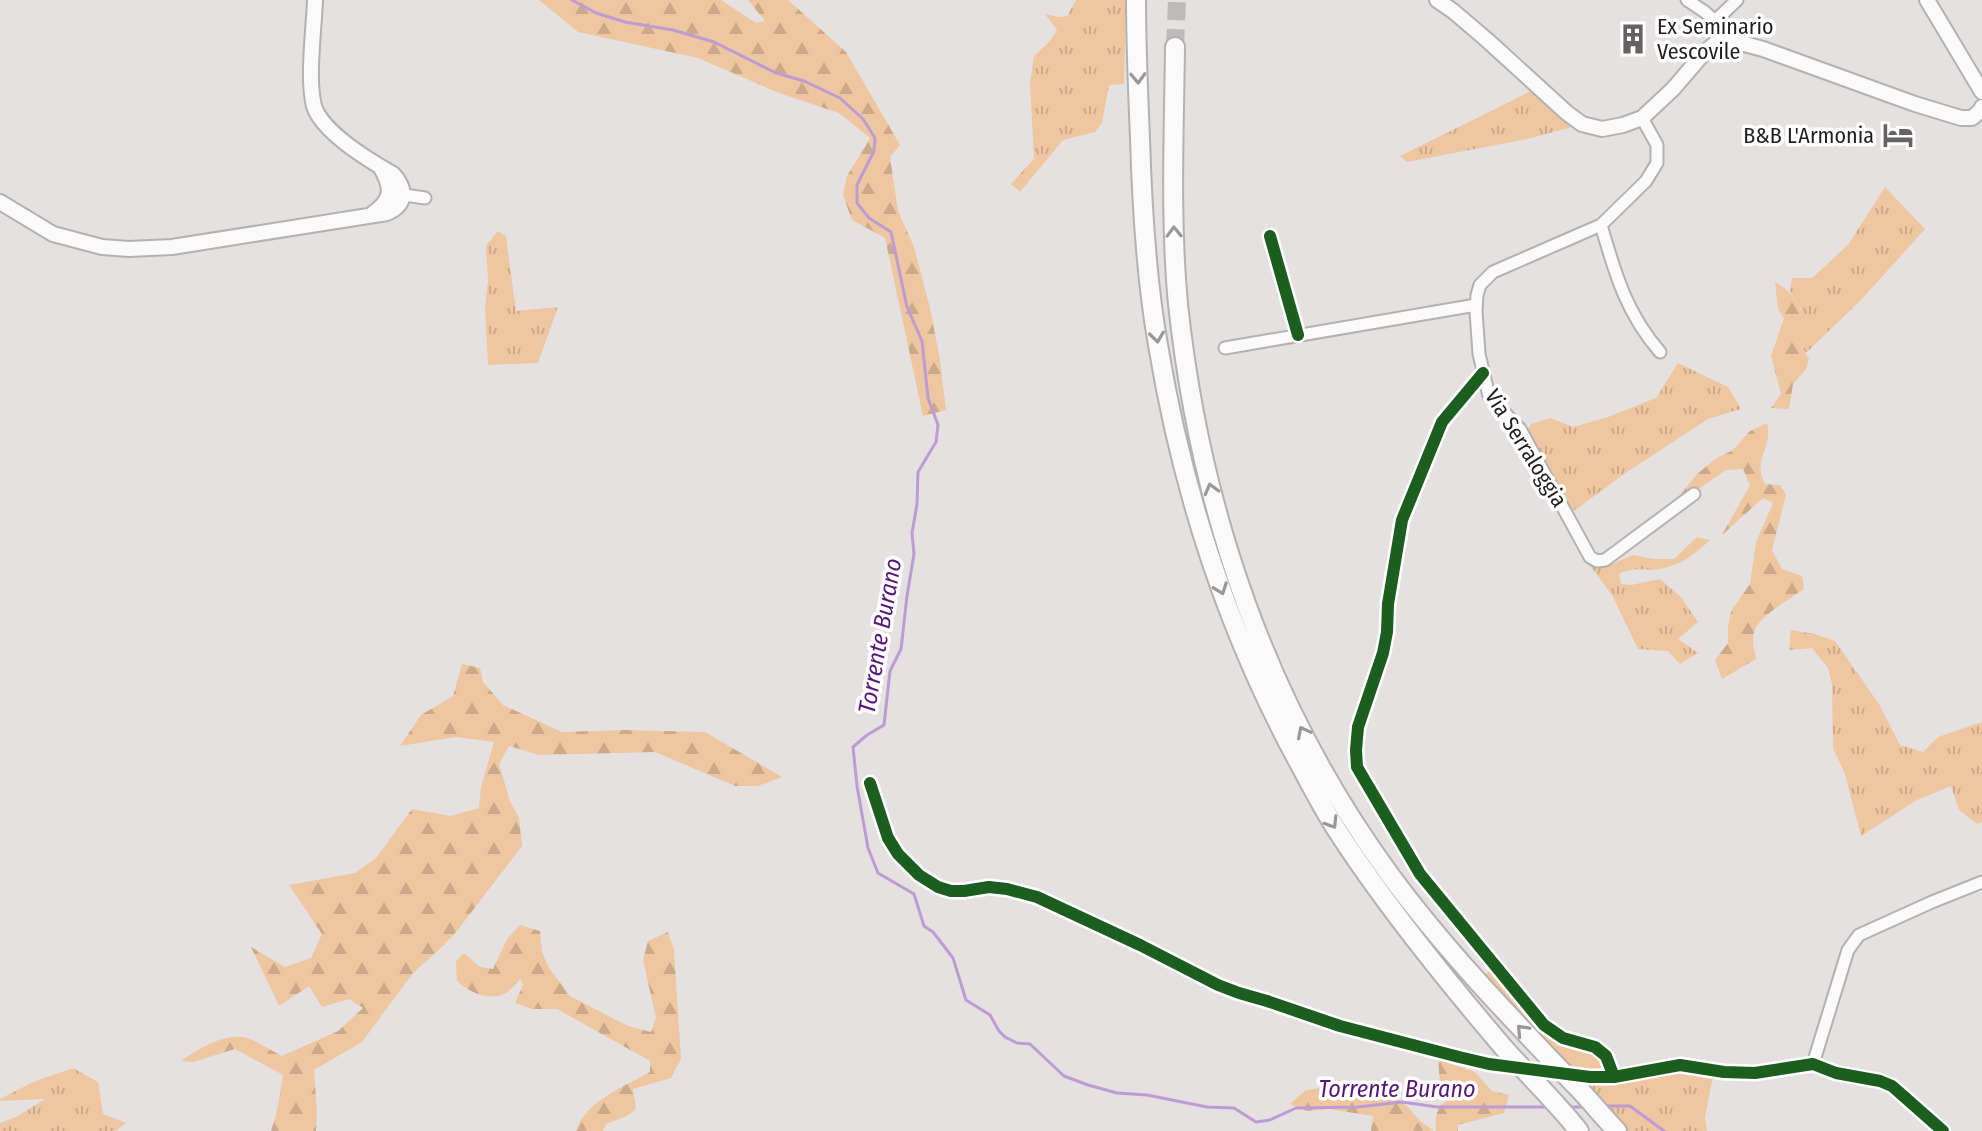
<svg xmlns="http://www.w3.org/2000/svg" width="1982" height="1131" font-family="'Fira Sans Condensed',sans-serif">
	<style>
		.grass { fill: url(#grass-tufts) }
		.forest { fill: url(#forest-firs) }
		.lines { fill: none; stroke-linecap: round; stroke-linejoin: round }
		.stream { stroke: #bd9cd4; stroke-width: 3 }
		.minor-tunnel { stroke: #bfbaba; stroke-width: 11; stroke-dasharray: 11 5.5; stroke-linecap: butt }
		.trunk-tunnel { stroke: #bfbaba; stroke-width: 18; stroke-dasharray: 18 9; stroke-linecap: butt }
		.minor-casing { stroke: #b4b1b1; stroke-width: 15 }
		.secondary-casing { stroke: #b4b1b1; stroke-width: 18 }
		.trunk-casing { stroke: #b4b1b1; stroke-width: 22 }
		.minor { stroke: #fbfafa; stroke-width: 11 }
		.secondary { stroke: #fbfafa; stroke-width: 14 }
		.trunk { stroke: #fbfafa; stroke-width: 18 }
		.cycleway-casing { stroke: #fff; stroke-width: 17 }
		.cycleway { stroke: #1b5e20; stroke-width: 12 }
		.oneway { stroke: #999797 }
		.labels { text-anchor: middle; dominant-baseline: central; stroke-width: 7; stroke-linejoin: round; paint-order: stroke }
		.poi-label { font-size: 22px; fill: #211e1e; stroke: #fff; text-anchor: start }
		.street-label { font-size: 22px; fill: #211e1e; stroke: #fff }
		.water-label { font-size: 24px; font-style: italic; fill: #561878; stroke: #fff }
	</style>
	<defs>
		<pattern id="grass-tufts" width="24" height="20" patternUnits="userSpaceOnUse" patternTransform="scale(2)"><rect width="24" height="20" fill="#eec6a0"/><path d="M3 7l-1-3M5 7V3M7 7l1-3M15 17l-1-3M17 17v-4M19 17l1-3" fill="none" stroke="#ccaa89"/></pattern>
		<pattern id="forest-firs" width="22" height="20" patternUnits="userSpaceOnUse" patternTransform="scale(2)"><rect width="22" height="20" fill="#eec6a0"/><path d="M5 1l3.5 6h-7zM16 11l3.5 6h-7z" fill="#ccaa89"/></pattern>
	</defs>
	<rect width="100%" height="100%" fill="#e6e1e1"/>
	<path class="grass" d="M1076 0H1126L1124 84 1109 85 1102 123 1095 132 1063 140 1020 192 1011 184 1034 159 1030 83 1034 56 1050 41 1057 30 1045 14 1058 17 1067 16Z
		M1535 89 1577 123 1569 128 1527 139 1407 162 1400 156Z
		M1885 187 1925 229 1861 300 1806 353 1797 340 1801 309 1790 291 1792 278H1812L1848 245Z
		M498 231 506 236 516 311 558 307 538 363 488 365 485 306 488 281 486 246Z
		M1678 363 1728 387 1741 409 1708 419 1627 472 1571 513 1527 431 1531 424 1550 418 1573 427 1608 417 1656 398Z
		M1697 537 1710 540C1692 557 1677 568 1652 570 1636 570 1635 567 1619 574L1621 584 1631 585 1660 579 1681 597 1698 622 1678 639 1698 653 1680 664 1668 651 1638 649 1612 595 1589 564 1610 565 1633 555 1654 559H1674Z
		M1791 630 1815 634 1835 641 1879 704 1900 745 1923 752 1938 737 1982 722V822L1977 824 1959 810 1951 786 1917 800 1861 836 1845 774 1833 748 1832 684 1828 668 1812 648 1789 650Z
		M1492 968 1546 1034 1602 1058 1607 1072V1083L1679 1072 1700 1071 1713 1076 1705 1118 1707 1131H1626L1483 978Z
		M73 1068 98 1082 103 1114 126 1123 115 1131H0V1123L18 1116 45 1099 0 1101V1099L33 1082Z"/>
	<path class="forest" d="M539 0H721L756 23 765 21 748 0H788L846 52 900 145 890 157 898 211 914 247 930 308 940 360 946 410 923 416 885 238 852 220 843 195 847 176 870 138 839 113 779 93 698 58 578 32Z
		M1775 282C1794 293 1799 303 1805 323L1797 340 1809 359 1806 369 1793 384 1789 409 1771 408 1781 394 1771 356 1784 318 1778 309Z
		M1767 423C1774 448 1751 458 1765 484L1780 485 1786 495 1772 550 1782 569 1802 576 1804 589C1790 599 1759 616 1754 632 1752 641 1754 650 1756 659L1722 679 1715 660 1728 643V627L1731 611 1750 584 1756 542 1773 503 1763 498 1722 535 1750 485 1743 469 1726 470 1691 494 1678 498 1696 475 1715 459 1733 450 1750 431Z
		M462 664 480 668 483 682 503 705 562 732 625 730 705 732 782 777 758 786H735L655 752 539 755 509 746 499 764 510 801 519 818 522 846 457 931 444 945 413 973 362 1042 314 1070 317 1112 316 1131H271L277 1111 283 1075 235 1049 193 1062 181 1061C199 1049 225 1032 247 1038 259 1042 271 1051 282 1056L338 1031 363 1008 349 999 322 1007 309 986 279 1006 251 947 285 967 311 958 322 934 289 885 355 873 376 858 412 809 451 816 479 808 481 787 494 742 456 737 400 746 421 715 453 696Z
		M520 925 540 931 542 952 549 968 570 996 628 1026 651 1032 656 1018 643 960 648 941 668 932 674 950 681 1059 671 1078 633 1089 636 1109 627 1116 606 1124 603 1131H576C585 1101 624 1087 650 1072V1061L557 1009H532L515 1003 523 985 520 979C516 983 511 990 506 993 489 1002 469 992 457 981L456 961 464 953 480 967 493 969 507 939Z
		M1438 1059 1475 1072 1492 1091 1509 1095 1504 1113 1458 1125V1131H1436C1435 1112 1437 1106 1454 1096L1458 1085 1440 1084Z
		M1337 1086 1384 1088 1409 1108 1419 1120 1434 1131H1371L1373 1116 1329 1109 1307 1111 1290 1104 1306 1090Z"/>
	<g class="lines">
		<path class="stream" d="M572 0 596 13 625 22 673 30 714 42 776 73 804 81 840 98 863 119 875 138 874 151 857 185V203L869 218 891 232 907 307 922 341 928 398 938 425 936 442 918 472 917 504 912 533 914 554 907 596 901 649 890 671 884 725 867 735 853 747 857 786 868 848 878 873 914 894 924 926 933 932 953 958 966 1000 990 1015 999 1031 1005 1037 1017 1043 1030 1044 1064 1076 1088 1085 1117 1093 1147 1095 1207 1107 1234 1108 1256 1122 1270 1120 1296 1108 1358 1107 1402 1102 1437 1107H1549
			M1605 1106H1630L1664 1131
			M1569 1107H1585"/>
		<path class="minor-tunnel" d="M1489 1064 1564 1073"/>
		<path class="trunk-tunnel" d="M1175 47 1177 0"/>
		<g class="minor-casing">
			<path id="minor" d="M1687 0 1705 12 1715 21 1718 41
				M1715 21 1737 0
				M1642 118 1657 145V163L1646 181 1601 225 1493 272 1480 285 1477 295 1476 311 1479 354 1489 396 1520 429 1590 557 1597 561 1605 560 1694 494
				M398 194 425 198
				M1601 225C1615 273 1626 313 1660 352
				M1270 236 1298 335
				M1225 348 1476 305
				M1483 373 1442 422 1402 520 1388 604 1387 632 1383 653 1358 727 1356 750 1357 767 1420 874 1544 1025 1563 1038 1595 1047 1606 1056 1614 1077
				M870 783 888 838 898 854 919 875 938 887 951 891H964L989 887 1007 889 1037 897 1140 945 1218 985 1239 993 1267 1001 1340 1026 1459 1057 1489 1064
				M1813 1064 1848 950 1859 935 1932 902 1982 882
				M1569 1073 1590 1077H1614L1680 1065 1724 1072 1755 1073 1813 1064 1836 1073 1880 1081 1892 1086 1943 1131"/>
		</g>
		<g class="secondary-casing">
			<path id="secondary" d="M1437 0 1453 11 1487 40 1567 113 1582 124 1602 129 1623 125 1642 118 1673 89 1703 54 1718 41 1726 39 1763 49 1915 104 1961 118H1972L1981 110 1982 107
				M1927 0 1982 92
				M0 202 53 234 102 247 129 249 172 247 387 213C406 205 407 189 393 174 370 161 322 132 314 106 307 79 314 29 315 0
				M372 214C392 200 393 189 381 168"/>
		</g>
		<g class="trunk-casing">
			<path id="trunk" d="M1136 0C1136 46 1138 92 1140 138 1142 208 1146 277 1158 345 1182 490 1228 632 1298 761 1312 787 1325 813 1342 838 1390 911 1446 980 1503 1047 1528 1075 1556 1102 1579 1131
				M1175 47C1174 132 1170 219 1178 304 1200 510 1267 707 1390 875 1446 951 1511 1018 1576 1086 1590 1100 1603 1117 1617 1131"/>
		</g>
		<use href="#minor" class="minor"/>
		<use href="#secondary" class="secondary"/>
		<use href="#trunk" class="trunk"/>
		<g class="cycleway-casing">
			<path id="cycleway" d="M1270 236 1298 335
				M1483 373 1442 422 1402 520 1388 604 1387 632 1383 653 1358 727 1356 750 1357 767 1420 874 1544 1025 1563 1038 1595 1047 1606 1056 1614 1077
				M870 783 888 838 898 854 919 875 938 887 951 891H964L989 887 1007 889 1037 897 1140 945 1218 985 1239 993 1267 1001 1340 1026 1459 1057 1489 1064 1590 1077H1614L1680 1065 1724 1072 1755 1073 1813 1064 1836 1073 1880 1081 1892 1086 1943 1131"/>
		</g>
		<use href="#cycleway" class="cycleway"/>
	</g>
	<defs><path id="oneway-chevron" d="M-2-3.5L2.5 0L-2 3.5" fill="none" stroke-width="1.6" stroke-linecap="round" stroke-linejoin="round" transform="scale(2)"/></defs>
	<g class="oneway">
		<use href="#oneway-chevron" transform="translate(1138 78) rotate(88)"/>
		<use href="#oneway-chevron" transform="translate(1174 232) rotate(-91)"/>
		<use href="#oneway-chevron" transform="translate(1157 337) rotate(82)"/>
		<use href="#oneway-chevron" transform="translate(1211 489) rotate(-105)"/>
		<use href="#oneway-chevron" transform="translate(1221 589) rotate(70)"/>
		<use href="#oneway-chevron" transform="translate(1303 732) rotate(-117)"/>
		<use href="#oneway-chevron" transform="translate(1332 823) rotate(58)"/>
		<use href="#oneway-chevron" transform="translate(1522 1030) rotate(-133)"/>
	</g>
	<defs>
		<g id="building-bare" transform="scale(2.4)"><path d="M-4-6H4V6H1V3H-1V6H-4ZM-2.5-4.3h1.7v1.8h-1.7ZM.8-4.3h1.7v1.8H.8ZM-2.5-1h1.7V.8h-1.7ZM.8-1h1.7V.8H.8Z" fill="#666262" stroke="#fff" stroke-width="2.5" paint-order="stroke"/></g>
		<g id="hotel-bare" transform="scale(2.4)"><path d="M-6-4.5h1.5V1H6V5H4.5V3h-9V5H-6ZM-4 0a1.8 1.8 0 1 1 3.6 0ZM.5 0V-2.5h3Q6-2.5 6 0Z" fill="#666262" stroke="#fff" stroke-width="2.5" paint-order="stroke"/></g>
	</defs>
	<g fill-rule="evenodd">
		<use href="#building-bare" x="1633" y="39"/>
		<use href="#hotel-bare" x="1898" y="135"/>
	</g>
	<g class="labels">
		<g class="poi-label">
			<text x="1657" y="26">Ex Seminario<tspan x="1657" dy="25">Vescovile</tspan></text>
			<text x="1874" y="135" text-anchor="end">B&amp;B L'Armonia</text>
		</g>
		<g class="street-label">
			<text transform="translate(1526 448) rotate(58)">Via Serraloggia</text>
		</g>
		<g class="water-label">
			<text transform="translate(880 636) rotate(-80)">Torrente Burano</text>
			<text x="1397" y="1089">Torrente Burano</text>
		</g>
	</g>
</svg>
